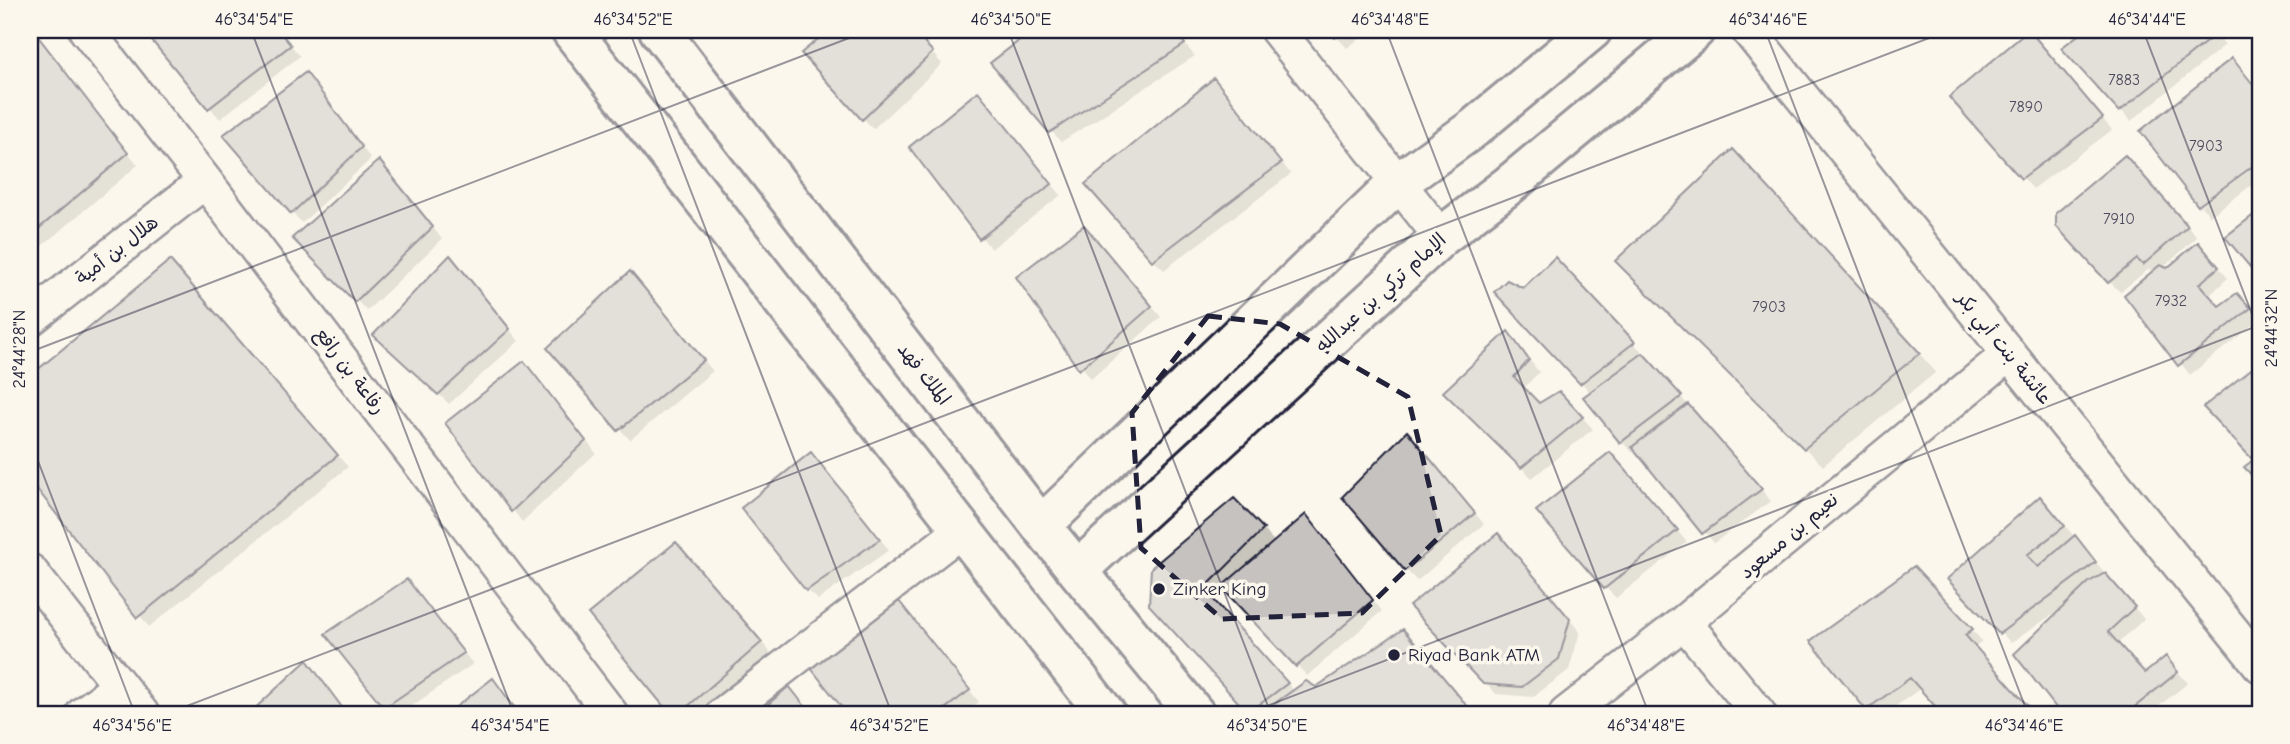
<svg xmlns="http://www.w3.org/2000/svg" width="2290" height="744" font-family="'Comic Neue','Playpen Sans Arabic',sans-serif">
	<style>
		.shadow { fill: #0003; fill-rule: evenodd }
		.building { fill: #c6c2c0; stroke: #22223b; stroke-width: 2 }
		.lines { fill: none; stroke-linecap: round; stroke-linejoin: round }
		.minor-casing { stroke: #22223b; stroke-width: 38 }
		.tertiary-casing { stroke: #22223b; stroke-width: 44 }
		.minor { stroke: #fbf7ec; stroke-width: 33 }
		.tertiary { stroke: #fbf7ec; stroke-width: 38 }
		.marked { fill: none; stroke: #22223b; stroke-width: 5; stroke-dasharray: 14 9; stroke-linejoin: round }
		.ticks { fill: none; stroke: #22223b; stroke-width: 2; stroke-opacity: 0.45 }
		.poi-dot { fill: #22223b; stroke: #fbf7ec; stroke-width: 2.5 }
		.labels { text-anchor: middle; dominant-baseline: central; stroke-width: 7; stroke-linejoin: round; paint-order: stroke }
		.number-label { font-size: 16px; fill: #4b4a5c }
		.street-label { font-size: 19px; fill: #22223b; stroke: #fbf7ec }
		.poi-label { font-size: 19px; fill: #22223b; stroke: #fbf7ec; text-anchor: start }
		.neatline { fill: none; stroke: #22223b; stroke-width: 2.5 }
		.ticks-label { font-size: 18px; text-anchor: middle; fill: #22223b }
	</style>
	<rect width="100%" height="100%" fill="#fbf7ec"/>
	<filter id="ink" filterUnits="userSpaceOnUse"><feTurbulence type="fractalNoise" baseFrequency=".0143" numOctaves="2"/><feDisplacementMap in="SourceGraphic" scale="14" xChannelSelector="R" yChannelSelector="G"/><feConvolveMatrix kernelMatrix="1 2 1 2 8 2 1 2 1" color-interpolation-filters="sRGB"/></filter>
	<g filter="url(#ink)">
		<path class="shadow" d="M30 30H34L138 165 30 256Z
			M145 30H278L300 56 220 119Z
			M832 30H912L942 64 873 129 804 53Z
			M1036 30H1172L1195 56 1061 142 992 64Z
			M1330 30H1371L1347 48Z
			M2088 30H2213L2225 45 2131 121 2064 49Z
			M2039 42 2112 130 2033 189 1951 97Z
			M305 74 371 159 302 223 292 213Z
			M1214 80 1291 174 1164 270 1153 260Z
			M978 93 1061 195 991 249 911 147Z
			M2260 163V179L2210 216 2201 206Z
			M2136 168 2197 237 2163 268 2167 270 2209 255 2228 278 2209 296 2219 308 2248 306 2260 319 2190 375 2127 295 2153 273 2149 269 2120 292 2109 281Z
			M1751 169 1936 372 1823 466 1617 261Z
			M389 173 442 239 367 311 295 238Z
			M1084 227 1161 317 1091 379 1018 277Z
			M450 257 519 341 449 404 386 345Z
			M170 262 348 467 149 627 30 477V378Z
			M1566 270 1644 354 1771 501 1714 543 1636 450 1632 452 1622 442 1591 393 1496 292 1523 290Z
			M640 284 713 371 630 440 620 429Z
			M1508 333 1539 372 1523 389 1539 405 1570 404 1593 429 1532 478 1446 392Z
			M524 364 596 453 522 522 448 424Z
			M2260 364V481L2247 467 2256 460 2205 407Z
			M1417 444 1484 524 1417 581 1406 570Z
			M821 465 889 550 818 600 807 589Z
			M1620 465 1687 542 1616 598 1605 587Z
			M1234 500 1276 543 1306 517 1382 611 1307 676 1225 588 1213 600 1294 691 1316 689 1403 631 1474 714H1251L1151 604Z
			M2051 509 2144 619 2117 644 2145 675 2166 659 2188 683 2149 714H2063L2016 655 2068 604 2011 643 1950 579ZM2045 560 2046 562 2038 569 2036 566Z
			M1498 535 1580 632 1569 670 1533 697 1496 694 1411 606Z
			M686 555 772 654 702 714H672L590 614Z
			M1925 579 1982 641 1974 647 2035 714H1944L1921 688 1885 714H1873L1867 708Z
			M407 581 473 664 400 714H393L385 707Z
			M909 614 979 702 963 714H849L812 667Z
			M307 663 348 714H252Z
			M492 680 520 714H450Z"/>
		<path class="building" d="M30 30H33L128 153 30 236Z
			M143 30H278L291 45 208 109Z
			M829 30H913L933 52 862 120 801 53Z
			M1033 30H1173L1185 44 1049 133 990 63Z
			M1328 30H1347L1335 38Z
			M2029 30 2103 118 2021 179 1949 97Z
			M2085 30H2213L2216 34 2119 112 2061 48Z
			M2232 58 2260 93V161L2198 206 2140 131Z
			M306 72 362 147 291 214 223 135Z
			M1214 78 1281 163 1152 261 1085 184Z
			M978 91 1052 184 979 239 909 147Z
			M1733 149 1920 353 1804 449 1615 261Z
			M2125 155 2188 226 2143 265 2137 259 2108 283 2056 226V213Z
			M379 160 433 227 355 302 292 238Z
			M2260 210V279L2225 237Z
			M1084 225 1152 306 1079 370 1016 277Z
			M2198 242 2219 267 2199 284 2219 306 2237 293 2251 308 2178 366 2124 295 2160 265 2167 268Z
			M450 255 510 329 438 395 373 335Z
			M1555 257 1635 342 1580 384 1494 292 1507 280 1523 288Z
			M170 260 338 455 137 618 30 480V376Z
			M630 271 704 360 618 431 547 348Z
			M1508 331 1529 360 1514 377 1539 403 1559 391 1583 417 1521 468 1443 392Z
			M1643 353 1682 396 1620 443 1583 397Z
			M524 361 586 441 511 512 445 423Z
			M2260 362V484L2244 467 2253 460 2203 407Z
			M1688 404 1762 489 1702 534 1632 447Z
			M1407 431 1475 513 1405 571 1342 497Z
			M811 452 880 539 806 591 741 508Z
			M1610 452 1678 530 1604 589 1536 511Z
			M2040 496 2065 526 2027 555 2038 567 2075 535 2096 562 1999 634 1947 579Z
			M1234 498 1264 529 1204 589 1288 683 1248 713 1149 605 1151 568Z
			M1306 514 1373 600 1296 667 1221 587Z
			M1498 533 1570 619 1559 659 1522 687 1483 684 1409 606Z
			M676 542 762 642 679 714H670L588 614Z
			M1914 566 1973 629 1965 635 2029 707 2020 714H1942L1910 678 1866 710 1810 641Z
			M2105 573 2135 607 2108 632 2145 673 2166 656 2178 672 2126 714H2061L2014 654 2089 582Z
			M407 579 464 653 384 708 325 634Z
			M899 601 970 690 938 714H847L810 667Z
			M1403 629 1474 714H1260L1306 681 1316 687Z
			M307 660 347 714H249Z
			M493 678 519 714H447Z
			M789 686 811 714H757Z"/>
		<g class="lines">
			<g class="minor-casing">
				<path id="minor" d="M86 30 205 181 611 714
					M1277 30 1441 237
					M1748 30 2260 665
					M30 319 205 181
					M30 571 142 714
					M1684 622 1759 714
					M83 714 120 686
					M723 714 962 530
					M1566 714 1684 622 2009 354"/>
			</g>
			<g class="tertiary-casing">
				<path id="tertiary" d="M571 30 1106 714
					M659 30 1041 526 1195 714
					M1041 526 1399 182 1474 128 1592 30
					M1079 569 1441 237 1509 185 1695 30"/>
			</g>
			<use href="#minor" class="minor"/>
			<use href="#tertiary" class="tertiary"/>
		</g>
	</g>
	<path d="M0 0H2290V744H0ZM1208 316 1280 324 1408 397 1441 535 1362 613 1222 619 1141 548 1132 413Z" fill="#fbf7ec" fill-opacity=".55" fill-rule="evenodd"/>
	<path class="marked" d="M1208 316 1280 324 1408 397 1441 535 1362 613 1222 619 1141 548 1132 413Z"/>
	<path class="ticks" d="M251 30 514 714M629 30 892 714M1008 30 1271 714M1386 30 1649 714M1765 30 2028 714M2143 30 2260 335M30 352 870 30M30 440 135 714M166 714 1950 30M1246 714 2260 325"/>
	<g class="poi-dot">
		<circle cx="1159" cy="589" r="7"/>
		<circle cx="1394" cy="655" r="7"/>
	</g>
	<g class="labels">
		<g class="number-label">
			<text x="2124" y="80">7883</text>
			<text x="2026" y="107">7890</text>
			<text x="2206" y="146">7903</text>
			<text x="2119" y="219">7910</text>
			<text x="2171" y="301">7932</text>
			<text x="1769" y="307">7903</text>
		</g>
		<g class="street-label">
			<text transform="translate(117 250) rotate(-38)">هلال بن أمية</text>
			<text transform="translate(1381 293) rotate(-42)">الإمام تركي بن عبدالله</text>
			<text transform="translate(2004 348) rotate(51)">عائشة بنت أبي بكر</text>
			<text transform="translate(350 371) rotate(53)">رفاعة بن رافع</text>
			<text transform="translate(924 374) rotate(52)">الملك فهد</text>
			<text transform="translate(1789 536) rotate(-40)">نعيم بن مسعود</text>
		</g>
		<g class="poi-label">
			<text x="1173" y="589">Zinker King</text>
			<text x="1408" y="655">Riyad Bank ATM</text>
		</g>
	</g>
	<rect width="2290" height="744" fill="none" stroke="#fbf7ec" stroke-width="77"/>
	<rect x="38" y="38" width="2214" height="668" class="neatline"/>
	<g class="ticks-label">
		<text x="254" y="25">46°34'54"E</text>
		<text x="633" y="25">46°34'52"E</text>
		<text x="1011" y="25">46°34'50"E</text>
		<text x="1390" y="25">46°34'48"E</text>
		<text x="1768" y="25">46°34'46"E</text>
		<text x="2147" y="25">46°34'44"E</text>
		<text transform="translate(2271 328) rotate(-90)" y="6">24°44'32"N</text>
		<text transform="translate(19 349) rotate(-90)" y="6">24°44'28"N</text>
		<text x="132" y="731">46°34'56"E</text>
		<text x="510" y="731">46°34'54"E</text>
		<text x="889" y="731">46°34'52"E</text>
		<text x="1267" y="731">46°34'50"E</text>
		<text x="1646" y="731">46°34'48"E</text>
		<text x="2024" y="731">46°34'46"E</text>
	</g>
</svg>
